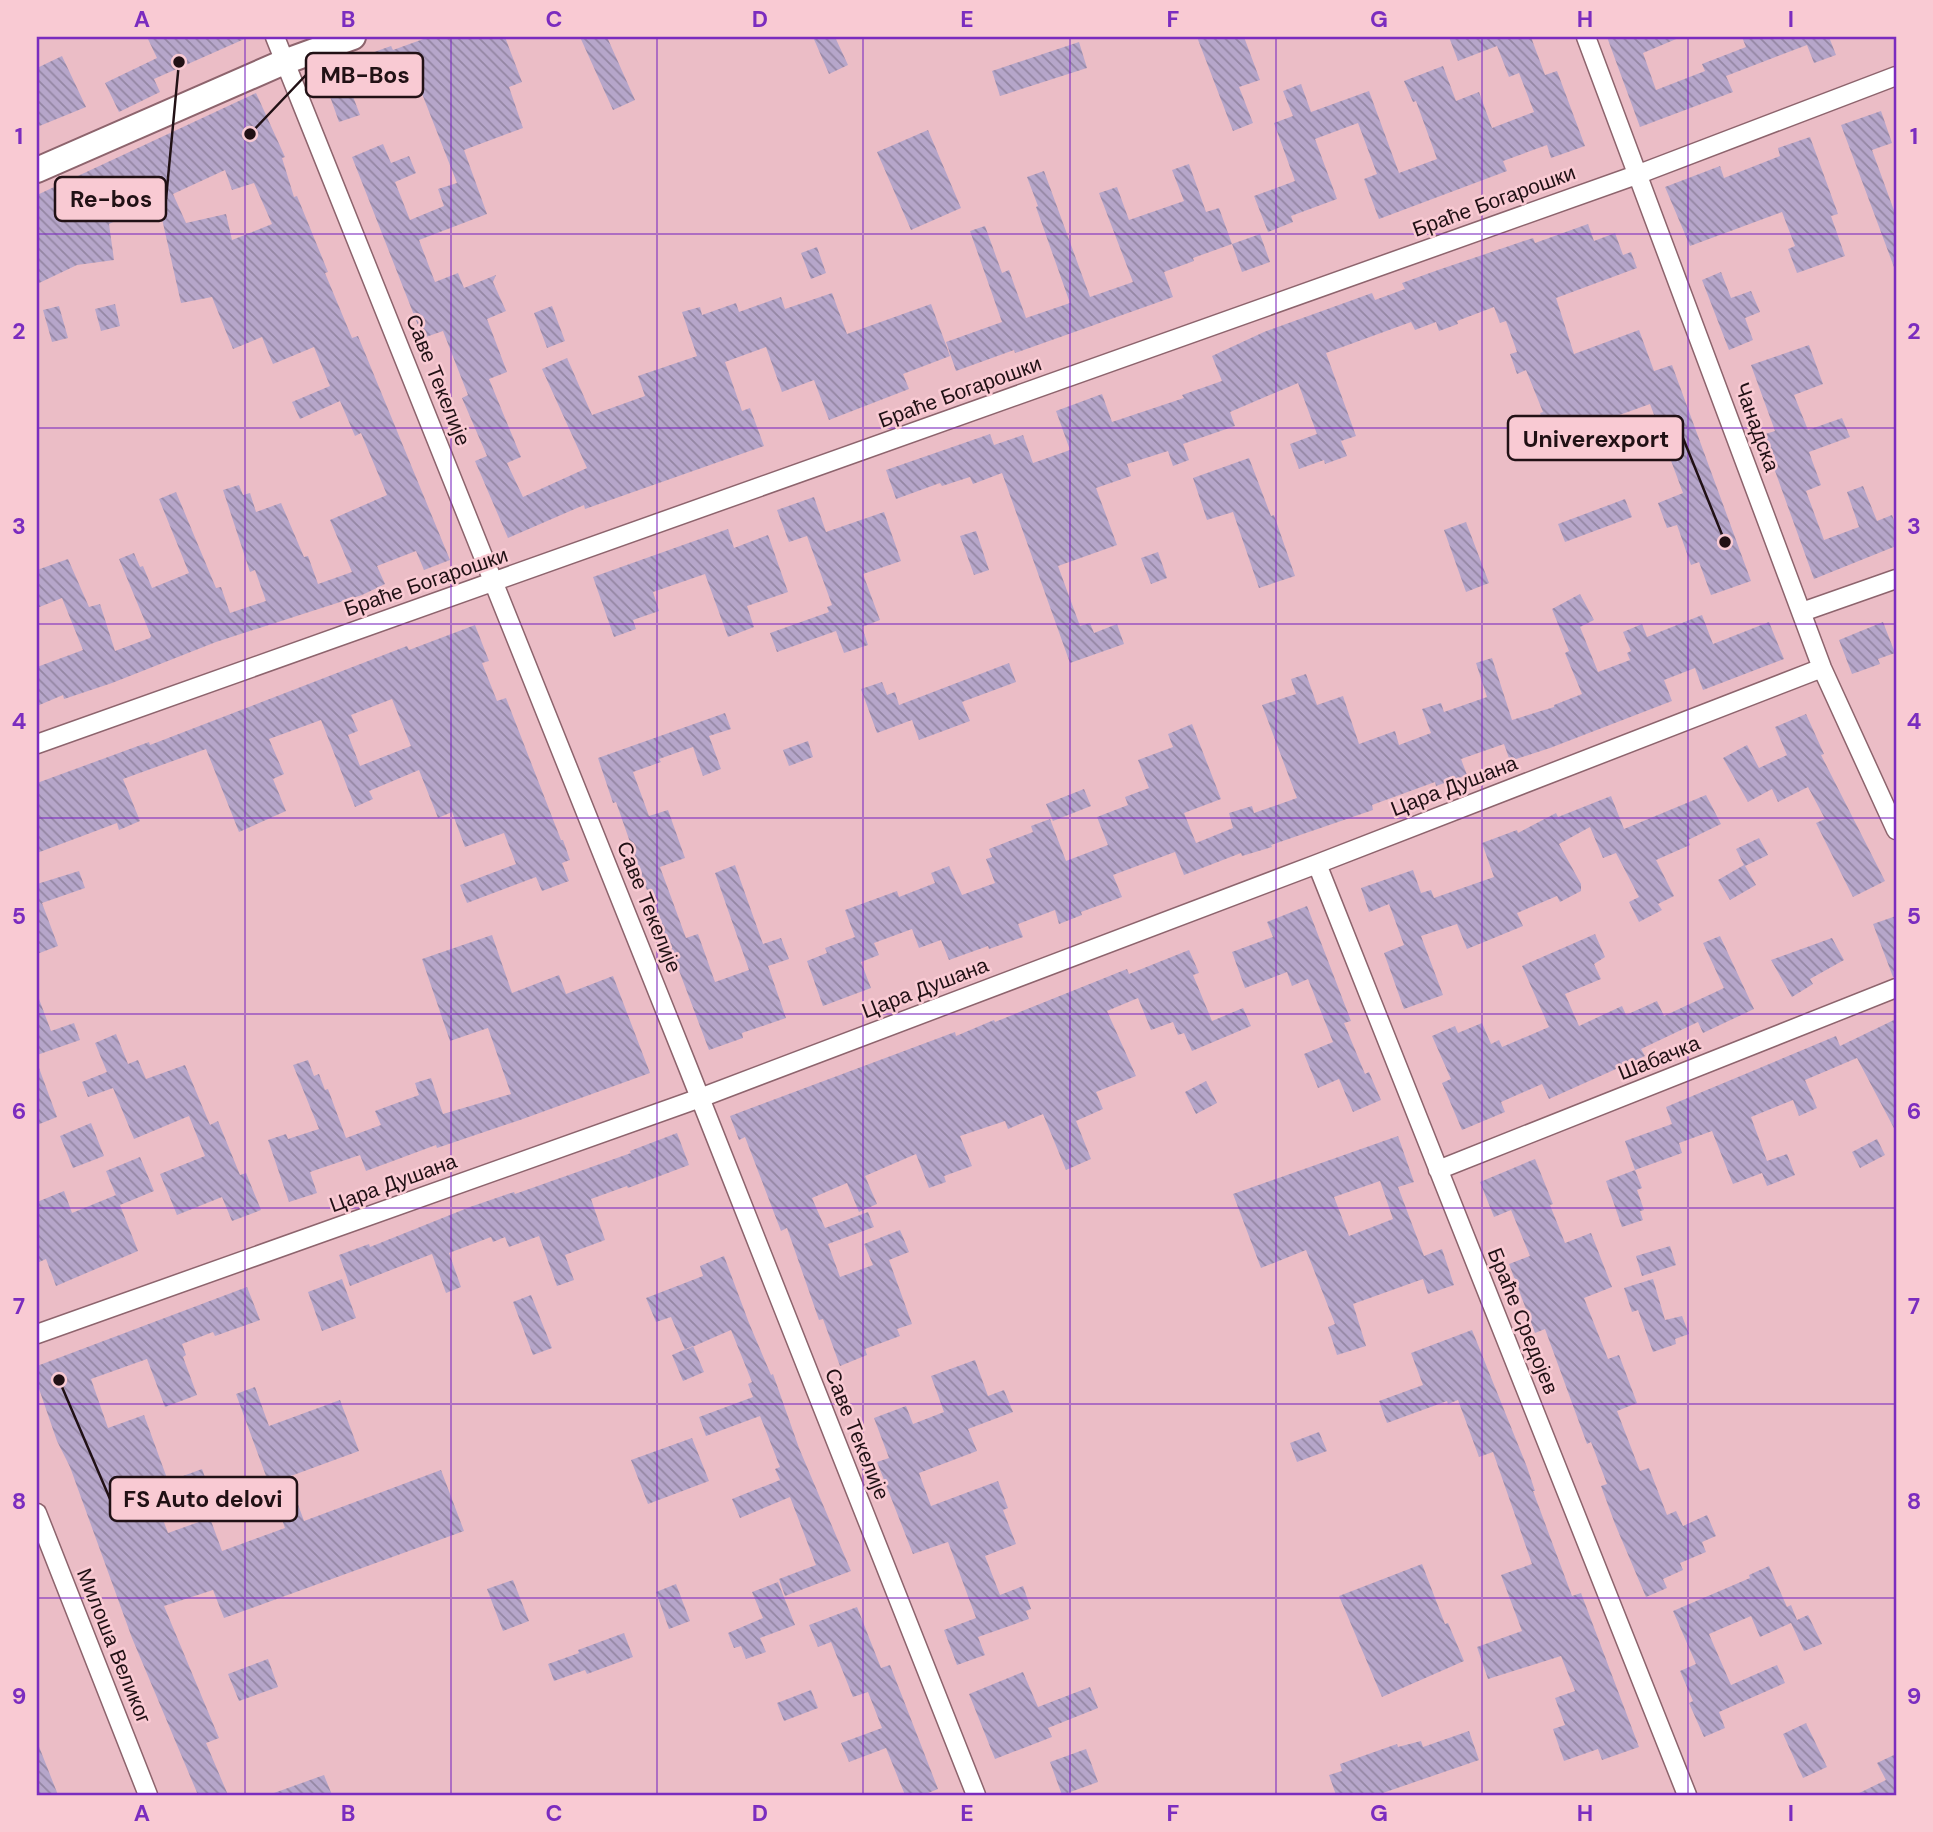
<svg xmlns="http://www.w3.org/2000/svg" width="1933" height="1832" font-family="'DM Sans',sans-serif">
	<style>
		.building { fill: url(#building-back-hatch); fill-rule: evenodd }
		.lines { fill: none; stroke-linecap: round; stroke-linejoin: round }
		.street-casing { stroke: #8d646d; stroke-width: 21 }
		.secondary-casing { stroke: #8d646d; stroke-width: 28 }
		.street { stroke: #fff; stroke-width: 18 }
		.secondary { stroke: #fff; stroke-width: 24 }
		.grid { fill: none; stroke: #7b2cbf; stroke-width: 2; stroke-opacity: 0.55 }
		.labels { text-anchor: middle; dominant-baseline: central; stroke-width: 5; stroke-linejoin: round; paint-order: stroke }
		.street-label { font-size: 21px; fill: #211115; stroke: #f9cad3 }
		.leader { fill: none; stroke: #211115; stroke-width: 2.5 }
		.callout-dot { fill: #211115; stroke: #f9cad3; stroke-width: 2.5 }
		.callout { fill: #f9cad3; stroke: #211115; stroke-width: 2.5 }
		.callout-label { font-size: 23px; text-anchor: middle; font-weight: bold; fill: #211115 }
		.neatline { fill: none; stroke: #7b2cbf; stroke-width: 2.5 }
		.grid-label { font-size: 23px; text-anchor: middle; font-weight: bold; fill: #7b2cbf }
	</style>
	<defs>
		<pattern id="building-back-hatch" width="6" height="6" patternUnits="userSpaceOnUse" patternTransform="scale(1.75)"><rect width="6" height="6" fill="#b6a6ca"/><path d="M-1 5l2 2M0 0l6 6M5-1l2 2" fill="none" stroke="#9486a3"/></pattern>
	</defs>
	<rect width="100%" height="100%" fill="#ebbdc6"/>
	<path class="building" d="M147 37H249L154 79 160 92 119 112 105 83 157 58Z
		M429 37H505L522 82 509 87 523 128 464 150 487 214 419 240 435 282 458 273 464 288 496 275 493 282 506 311 487 319 507 372 489 379 521 457 507 463 523 497 587 468 542 369 567 358 592 415 645 396 638 376 697 356 682 312 700 307 702 315 736 303 739 312 781 297 785 309 832 293 847 334 931 304 950 356 903 374 909 389 829 420 814 380 782 392 766 347 725 362 742 411 750 408 764 446 585 509 584 505 508 538 475 461 487 456 462 398 468 395 443 331 423 338 352 157 383 144 391 163 409 156 416 173 395 182 410 220 444 206 438 189 457 183 417 81 414 82 408 65 349 86 360 115 339 122 321 71 391 46 393 50Z
		M580 37H607L635 100 613 110Z
		M813 37H835L848 65 829 74Z
		M1197 37H1244L1260 80 1239 87 1253 123 1233 131Z
		M1449 37H1531L1545 75 1557 71 1585 146 1551 158 1547 145 1503 161 1507 171 1379 219 1364 179 1377 174 1358 123 1315 139 1337 199 1291 216 1293 222 1268 232 1254 196 1295 181 1274 123 1293 116 1283 91 1301 84 1311 112 1369 91 1399 173 1437 159 1416 101 1413 102 1404 81 1443 66 1456 101 1479 92 1492 128 1534 112 1519 73 1509 77 1497 46 1458 61Z
		M1607 37H1681L1643 53 1656 90 1705 71 1702 64 1746 47 1742 37H1829L1836 55 1814 63 1807 45 1726 76 1733 92 1640 127Z
		M1079 42 1087 68 1000 96 992 71Z
		M62 56 86 107 37 127V68Z
		M256 93 285 157 282 158 294 197 297 196 328 272 325 273 352 338 358 336 450 560 424 570 416 551 377 566 385 584 362 595 216 642 112 683 64 699 63 695 37 706V667L83 650 62 598 37 608V570L68 559 89 607 100 604 115 651 150 638 151 636 119 559 134 553 140 567 143 566 152 588 189 573 159 499 176 492 216 588 221 587 230 613 266 601 255 570 250 572 223 490 239 485 243 495 250 493 256 512 281 503 304 557 308 556 318 584 352 572 330 520 387 495 361 433 355 436 340 401 300 419 292 402 330 386 314 347 273 364 262 337 233 349 212 297 181 303 158 201 109 224 114 260 77 265 37 284V195ZM225 170 232 190 254 183 272 224 232 240 226 214 186 223 173 194Z
		M1881 111 1892 143 1872 150 1896 216V267H1894L1841 125Z
		M928 130 961 208 911 230 877 152Z
		M1810 137 1838 214 1831 216 1845 256 1797 273 1788 249 1795 246 1782 212 1690 246 1665 187 1720 166 1724 178 1780 156 1778 148Z
		M1189 164 1206 212 1219 208 1232 244 1193 258 1194 261 1164 272 1173 297 1015 353 1014 350 956 371 946 342 1002 322 970 231 985 226 1002 273 1009 270 1026 318 1070 303 1036 207 1038 206 1027 177 1044 171 1090 297 1133 282 1099 193 1117 187 1129 220 1184 201 1172 170Z
		M1588 224 1594 241 1615 233 1623 255 1631 252 1637 268 1556 298 1574 354 1639 330 1654 371 1672 365 1751 581 1711 595 1699 562 1691 565 1677 525 1667 528 1658 503 1683 493 1650 404 1550 440 1540 413 1543 412 1526 370 1517 374 1510 354 1517 352 1506 321 1500 323 1494 307 1457 321 1458 324 1439 331 1436 322 1415 330 1411 322 1326 353 1356 436 1341 441 1347 456 1325 464 1324 460 1299 469 1290 444 1317 434 1298 383 1230 412 1235 426 1183 444 1189 460 1173 466 1168 451 1127 464 1131 476 1096 488 1117 545 1058 566 1080 626 1090 623 1094 633 1117 624 1124 644 1070 663 1002 473 973 484 970 477 942 486 940 483 896 499 886 470 990 434 994 445 1023 435 1033 463 1070 450 1056 411 1102 394 1112 422 1184 398 1182 395 1222 381 1212 356 1264 332 1372 293 1375 300 1405 289 1402 283 1438 270 1533 238 1535 243Z
		M1260 234 1270 262 1242 272 1232 244Z
		M817 247 826 273 811 279 801 253Z
		M1721 272 1731 298 1751 291 1760 312 1745 318 1753 340 1729 350 1702 280Z
		M115 304 120 326 101 331 95 309Z
		M59 306 68 338 52 342 43 310Z
		M552 306 565 341 547 348 534 313Z
		M1809 345 1823 384 1794 395 1808 430 1842 418 1850 437 1809 452 1821 485 1806 491 1824 540 1859 527 1847 492 1863 486 1877 521 1892 515 1896 526V546L1814 579 1762 435 1775 431 1751 365Z
		M1249 458 1271 516 1274 515 1295 576 1259 588 1233 512 1207 520 1193 478Z
		M814 497 826 532 884 512 901 561 863 574 880 620 862 627 868 645 844 653 836 631 777 652 770 633 829 612 827 607 832 605 807 536 789 542 777 510Z
		M1625 499 1632 517 1565 542 1558 524Z
		M1466 522 1489 583 1466 592 1444 530Z
		M728 529 734 548 768 535 788 592 747 606 754 627 728 637 705 574 653 592 659 611 633 620 636 629 614 637 593 577Z
		M976 531 989 570 974 575 960 536Z
		M1158 552 1167 578 1151 584 1141 558Z
		M1580 594 1594 620 1580 627 1598 672 1630 660 1627 653 1631 651 1623 632 1642 624 1647 637 1702 615 1713 644 1769 622 1784 659 1703 690 1695 668 1664 680 1672 701 1550 748 1510 761 1504 744 1461 759 1467 775 1436 786 1435 782 1372 805 1373 810 1271 845 1272 847 1242 856 1241 853 1184 875 1175 852 1113 875 1122 897 1081 912 1082 915 1059 924 1055 910 1018 924 1023 937 989 949 988 946 949 960 941 940 919 948 912 929 874 943 879 955 861 962 871 988 823 1006 807 961 827 953 825 948 855 937 845 910 897 891 899 897 935 883 931 873 949 866 962 895 995 883 986 859 992 857 989 849 1033 832 1031 826 1050 819 1066 861 1108 845 1097 817 1128 805 1125 797 1149 788 1138 760 1173 747 1168 734 1192 724 1221 799 1184 813 1196 843 1233 828 1229 813 1252 806 1254 813 1297 798 1262 705 1296 694 1291 679 1306 674 1317 705 1343 696 1359 744 1395 731 1399 745 1431 733 1422 709 1441 703 1444 712 1487 697 1476 663 1492 658 1512 720 1554 707V705L1582 694 1565 653 1569 651 1552 609Z
		M1883 622 1895 653 1878 659 1880 664 1852 674 1839 640Z
		M475 625 489 661 482 663 497 701 506 698 561 840H563L570 860 562 863 569 881 542 891 536 877 467 903 460 885 516 864 504 833 465 847 452 812 438 818 419 770 369 791 373 799 355 807 321 720 269 739 284 774 273 779 286 811 239 832 206 749 123 779 140 821 119 830 117 823 37 853V783L149 742 150 745 407 646 409 650ZM392 699 411 746 360 766 348 735 358 731 351 715Z
		M1009 663 1016 682 962 702 970 721 919 740 912 720 877 733 861 689 882 682 887 695 895 692 899 705Z
		M725 713 731 729 709 736 721 769 703 776 693 747 659 759 661 762 633 772 649 816 668 810 685 858 660 867 686 938 698 934 715 982 749 970 715 873 735 865 763 944 781 938 789 959 768 966 786 1018 742 1033 743 1038 709 1050 669 944 666 945 616 802 613 803 598 758Z
		M1806 714 1824 754 1821 755 1885 881 1853 897 1816 823 1825 819 1808 787 1778 802 1772 789 1748 802 1723 758 1747 745 1759 768 1787 755 1775 727Z
		M808 741 813 757 789 766 783 750Z
		M1084 789 1091 806 1053 821 1046 804Z
		M1706 795 1721 824 1688 840 1690 845 1656 860 1674 896 1658 904 1662 910 1639 922 1629 902 1639 897 1616 853 1603 858 1590 827 1559 844 1581 884V891L1560 902 1557 896 1517 913 1523 926 1467 949 1457 924 1421 936 1443 995 1404 1009 1384 953 1404 945 1389 904 1369 912 1361 888 1413 870 1421 893 1431 890 1434 898 1494 877 1482 843 1517 830 1518 833 1556 813 1558 817 1611 796 1624 829Z
		M1759 838 1768 855 1745 866 1756 885 1730 900 1718 880 1744 865 1736 849Z
		M79 871 85 888 42 903 58 946 37 954V884Z
		M1307 906 1351 1021 1344 1023 1365 1074 1369 1072 1381 1100 1353 1112 1339 1079 1318 1088 1304 1054 1333 1042 1308 979 1292 986 1287 972 1245 988 1232 952 1273 937 1267 922Z
		M1896 916V977H1893L1873 924Z
		M1595 934 1605 957 1594 964 1601 979 1565 994 1579 1026 1622 1006 1626 1015 1657 1001 1664 1016 1724 988 1703 943 1720 936 1754 1009 1703 1033 1698 1022 1641 1049 1645 1056 1549 1099 1542 1084 1501 1102 1505 1112 1462 1130 1442 1083 1451 1079 1432 1036 1455 1026 1458 1033 1482 1023 1491 1044 1499 1040 1502 1047 1549 1027 1522 966Z
		M492 935 512 993 559 975 566 994 613 976 650 1073 520 1120 437 1148 436 1145 366 1171 360 1155 310 1172 317 1193 289 1202 268 1140 286 1134 288 1139 319 1129 293 1065 308 1060 314 1076 319 1074 325 1090 328 1089 346 1138 381 1125 375 1111 419 1095 415 1083 431 1078 443 1114 511 1094 488 1028 450 1041 422 959Z
		M1832 938 1844 960 1810 979 1813 984 1792 997 1771 960Z
		M1189 950 1199 973 1193 975 1212 1021 1243 1008 1251 1026 1192 1051 1184 1033 1178 1035 1173 1022 1151 1030 1138 998 1107 1011 1136 1076 1096 1092 1103 1109 1076 1121 1091 1159 1066 1170 1043 1114 1008 1129 1005 1121 960 1136 972 1166 944 1176 946 1182 929 1188 916 1154 865 1176 877 1204 859 1212 847 1183 812 1198 825 1228 868 1212 874 1227 828 1244 840 1277 873 1265 864 1244 900 1230 909 1252 889 1260 912 1324 897 1329 900 1336 865 1349 867 1355 840 1366 823 1319 819 1320 787 1228 781 1231 745 1137 739 1140 730 1116 955 1032 956 1036 994 1020 995 1022 1127 969 1129 974Z
		M39 999 51 1031 74 1023 80 1040 37 1055V1000Z
		M1896 1019V1132L1857 1058 1805 1080 1817 1108 1799 1116 1793 1100 1751 1117 1767 1161 1787 1154 1795 1175 1767 1186 1762 1173 1733 1184 1712 1131 1679 1143 1682 1153 1635 1170 1625 1141 1672 1124 1666 1107 1836 1036 1840 1046Z
		M116 1034 128 1064 138 1060 146 1079 185 1065 210 1125 218 1121 240 1175 246 1173 261 1210 232 1221 222 1197 177 1215 160 1174 205 1156 189 1116 134 1139 113 1088 88 1097 82 1082 107 1072 95 1043Z
		M37 1068H39L57 1117 37 1125Z
		M1206 1081 1217 1103 1196 1114 1185 1092Z
		M91 1123 104 1156 73 1168 60 1136Z
		M677 1133 689 1165 628 1188 627 1186 591 1199 605 1240 565 1255 574 1280 557 1286 539 1236 509 1247 505 1237 493 1242 491 1237 449 1253 461 1287 446 1293 432 1254 350 1286 339 1255 369 1244 370 1247 470 1207 514 1192 515 1194 631 1153 630 1151Z
		M1398 1136 1414 1182 1398 1187 1424 1256 1442 1249 1454 1285 1428 1294 1423 1279 1353 1304 1366 1346 1337 1355 1328 1327 1335 1324 1306 1250 1261 1268 1233 1194ZM1380 1181 1393 1219 1349 1236 1334 1197Z
		M1877 1139 1885 1155 1860 1168 1852 1152Z
		M140 1157 154 1191 120 1205 106 1171Z
		M1535 1159 1553 1204 1550 1205 1565 1243 1591 1233 1612 1287 1584 1298 1608 1359 1619 1355 1637 1403 1617 1411 1640 1471 1649 1468 1667 1515 1676 1511 1683 1526 1707 1515 1716 1536 1702 1542 1706 1552 1680 1563 1683 1570 1663 1579 1667 1588 1646 1597 1615 1524 1601 1486 1607 1484 1591 1442 1587 1444 1545 1329 1535 1333 1509 1264 1530 1256 1511 1210 1494 1217 1480 1182Z
		M1635 1170 1642 1188 1637 1190 1644 1210 1640 1211 1643 1220 1622 1227 1606 1181Z
		M64 1191 72 1213 116 1195 138 1251 56 1286 46 1259 37 1263V1202Z
		M1670 1246 1676 1265 1642 1276 1636 1256Z
		M724 1256 749 1323 771 1375 773 1374 799 1448 851 1571 785 1596 779 1579 816 1565 790 1497 740 1518 732 1499 780 1480 775 1469 780 1467 760 1416 706 1436 699 1417 753 1397 748 1384 752 1382 731 1330 685 1350 671 1317 656 1322 646 1298 703 1276 700 1266Z
		M342 1279 356 1318 322 1331 308 1292Z
		M1653 1279 1665 1320 1682 1316 1689 1334 1675 1339 1676 1344 1653 1352 1638 1310 1632 1312 1624 1288Z
		M247 1287 260 1320 215 1336 213 1332 182 1344 186 1355 183 1357 197 1395 165 1407 147 1359 91 1379 108 1428 144 1415 172 1492 155 1498 168 1533 210 1518 222 1551 285 1528 236 1394 255 1387 269 1426 340 1400 359 1451 288 1477 304 1521 441 1470 464 1531 224 1618 213 1590 164 1606 219 1738 206 1743 228 1795H198L132 1638 70 1467 57 1441 37 1383V1366Z
		M531 1295 552 1348 533 1355 513 1302Z
		M1472 1330 1527 1467 1535 1491H1533L1572 1596 1581 1593 1639 1747 1602 1760 1598 1749 1564 1761 1553 1729 1565 1725 1555 1698 1575 1691 1561 1656 1488 1679 1477 1647 1522 1631 1501 1575 1532 1564 1493 1452 1479 1457 1458 1400 1448 1404 1447 1401 1387 1423 1379 1401 1423 1385 1411 1353Z
		M693 1346 704 1372 683 1381 672 1355Z
		M975 1360 988 1396 1004 1390 1013 1412 968 1429 977 1451 919 1473 931 1506 998 1481 1008 1508 1003 1510 1016 1544 985 1556 1000 1595 1023 1586 1031 1609 1026 1611 1029 1619 978 1637 985 1655 957 1665 944 1630 976 1618 948 1542 913 1554 877 1462 889 1458 874 1418 906 1406 913 1424 944 1412 931 1376Z
		M1319 1432 1327 1451 1297 1462 1290 1443Z
		M692 1438 709 1481 648 1504 631 1460Z
		M202 1469 211 1494 193 1501 183 1476Z
		M1422 1564 1445 1624 1448 1623 1464 1661 1382 1697 1339 1596Z
		M1769 1566 1787 1607 1791 1605 1797 1620 1808 1615 1822 1644 1804 1651 1791 1623 1760 1637 1751 1616 1709 1634 1731 1685 1777 1665 1785 1683 1719 1712 1725 1728 1704 1737 1689 1703 1693 1701 1680 1671 1696 1664 1673 1611 1750 1578 1749 1575Z
		M513 1580 529 1621 503 1631 487 1589Z
		M778 1582 795 1625 760 1638 766 1652 746 1659 741 1646 734 1648 728 1633 763 1618 752 1592Z
		M676 1584 690 1621 669 1629 656 1592Z
		M857 1607 881 1668 890 1665 938 1789 923 1795H905L886 1748 849 1762 841 1743 882 1728 868 1692 853 1697 831 1642 818 1647 809 1625Z
		M624 1633 633 1657 587 1674 585 1670 554 1681 548 1664 579 1653 578 1650Z
		M268 1659 278 1687 239 1701 228 1674Z
		M1023 1672 1038 1707 1090 1687 1098 1708 1048 1728 1052 1737 995 1759 969 1694Z
		M811 1690 818 1708 784 1721 777 1703Z
		M1806 1723 1827 1767 1803 1778 1783 1734Z
		M1469 1731 1479 1760 1377 1795H1336L1329 1775 1342 1771 1340 1764 1397 1744 1398 1747 1421 1741 1423 1747Z
		M37 1744H38L58 1795H37Z
		M1086 1749 1098 1782 1062 1795 1050 1762Z
		M1896 1754V1795H1855L1886 1780 1877 1763Z
		M324 1775 332 1795H275L274 1793Z"/>
	<g class="lines">
		<g class="street-casing">
			<path id="street" d="M275 37 687 1065 976 1795
				M1586 37 1822 668 1896 830
				M1802 612 1896 579
				M37 744 1639 174 1896 76
				M1317 864 1687 1795
				M1438 1170 1896 988
				M37 1334 700 1098 1317 864 1822 668
				M37 1513 148 1795"/>
		</g>
		<g class="secondary-casing">
			<path id="secondary" d="M37 170 284 62 353 37"/>
		</g>
		<use href="#street" class="street"/>
		<use href="#secondary" class="secondary"/>
	</g>
	<path class="grid" d="M245 37V1795M451 37V1795M657 37V1795M863 37V1795M1070 37V1795M1276 37V1795M1482 37V1795M1688 37V1795M37 234H1896M37 428H1896M37 624H1896M37 818H1896M37 1014H1896M37 1208H1896M37 1404H1896M37 1598H1896"/>
	<g class="labels">
		<g class="street-label">
			<text transform="translate(1494 201) rotate(-20)">Браће Богарошки</text>
			<text transform="translate(438 380) rotate(68)">Саве Текелије</text>
			<text transform="translate(960 392) rotate(-20)">Браће Богарошки</text>
			<text transform="translate(1757 427) rotate(70)">Чанадска</text>
			<text transform="translate(426 582) rotate(-19)">Браће Богарошки</text>
			<text transform="translate(1454 786) rotate(-21)">Цара Душана</text>
			<text transform="translate(649 907) rotate(68)">Саве Текелије</text>
			<text transform="translate(925 988) rotate(-21)">Цара Душана</text>
			<text transform="translate(1659 1058) rotate(-22)">Шабачка</text>
			<text transform="translate(393 1183) rotate(-20)">Цара Душана</text>
			<text transform="translate(1523 1321) rotate(68)">Браће Средојев</text>
			<text transform="translate(857 1434) rotate(68)">Саве Текелије</text>
			<text transform="translate(114 1646) rotate(68)">Милоша Великог</text>
		</g>
	</g>
	<path class="leader" d="M250 134L306 75M179 62L166 199M1725 542L1683 438M59 1380L110 1499"/>
	<g class="callout-dot">
		<circle cx="250" cy="134" r="7"/>
		<circle cx="179" cy="62" r="7"/>
		<circle cx="1725" cy="542" r="7"/>
		<circle cx="59" cy="1380" r="7"/>
	</g>
	<g class="callout">
		<rect x="306" y="53" width="117" height="44" rx="7"/>
		<rect x="55" y="177" width="111" height="44" rx="7"/>
		<rect x="1508" y="416" width="175" height="44" rx="7"/>
		<rect x="110" y="1477" width="187" height="44" rx="7"/>
	</g>
	<g class="callout-label">
		<text x="365" y="83">MB-Bos</text>
		<text x="111" y="207">Re-bos</text>
		<text x="1596" y="447">Univerexport</text>
		<text x="203" y="1507">FS Auto delovi</text>
	</g>
	<rect width="1933" height="1832" fill="none" stroke="#f9cad3" stroke-width="77"/>
	<rect x="38" y="38" width="1857" height="1756" class="neatline"/>
	<g class="grid-label">
		<text x="142" y="27">A</text>
		<text x="348" y="27">B</text>
		<text x="554" y="27">C</text>
		<text x="760" y="27">D</text>
		<text x="967" y="27">E</text>
		<text x="1173" y="27">F</text>
		<text x="1379" y="27">G</text>
		<text x="1585" y="27">H</text>
		<text x="1791" y="27">I</text>
		<text x="19" y="144">1</text>
		<text x="1914" y="144">1</text>
		<text x="19" y="339">2</text>
		<text x="1914" y="339">2</text>
		<text x="19" y="534">3</text>
		<text x="1914" y="534">3</text>
		<text x="19" y="729">4</text>
		<text x="1914" y="729">4</text>
		<text x="19" y="924">5</text>
		<text x="1914" y="924">5</text>
		<text x="19" y="1119">6</text>
		<text x="1914" y="1119">6</text>
		<text x="19" y="1314">7</text>
		<text x="1914" y="1314">7</text>
		<text x="19" y="1509">8</text>
		<text x="1914" y="1509">8</text>
		<text x="19" y="1704">9</text>
		<text x="1914" y="1704">9</text>
		<text x="142" y="1821">A</text>
		<text x="348" y="1821">B</text>
		<text x="554" y="1821">C</text>
		<text x="760" y="1821">D</text>
		<text x="967" y="1821">E</text>
		<text x="1173" y="1821">F</text>
		<text x="1379" y="1821">G</text>
		<text x="1585" y="1821">H</text>
		<text x="1791" y="1821">I</text>
	</g>
</svg>
